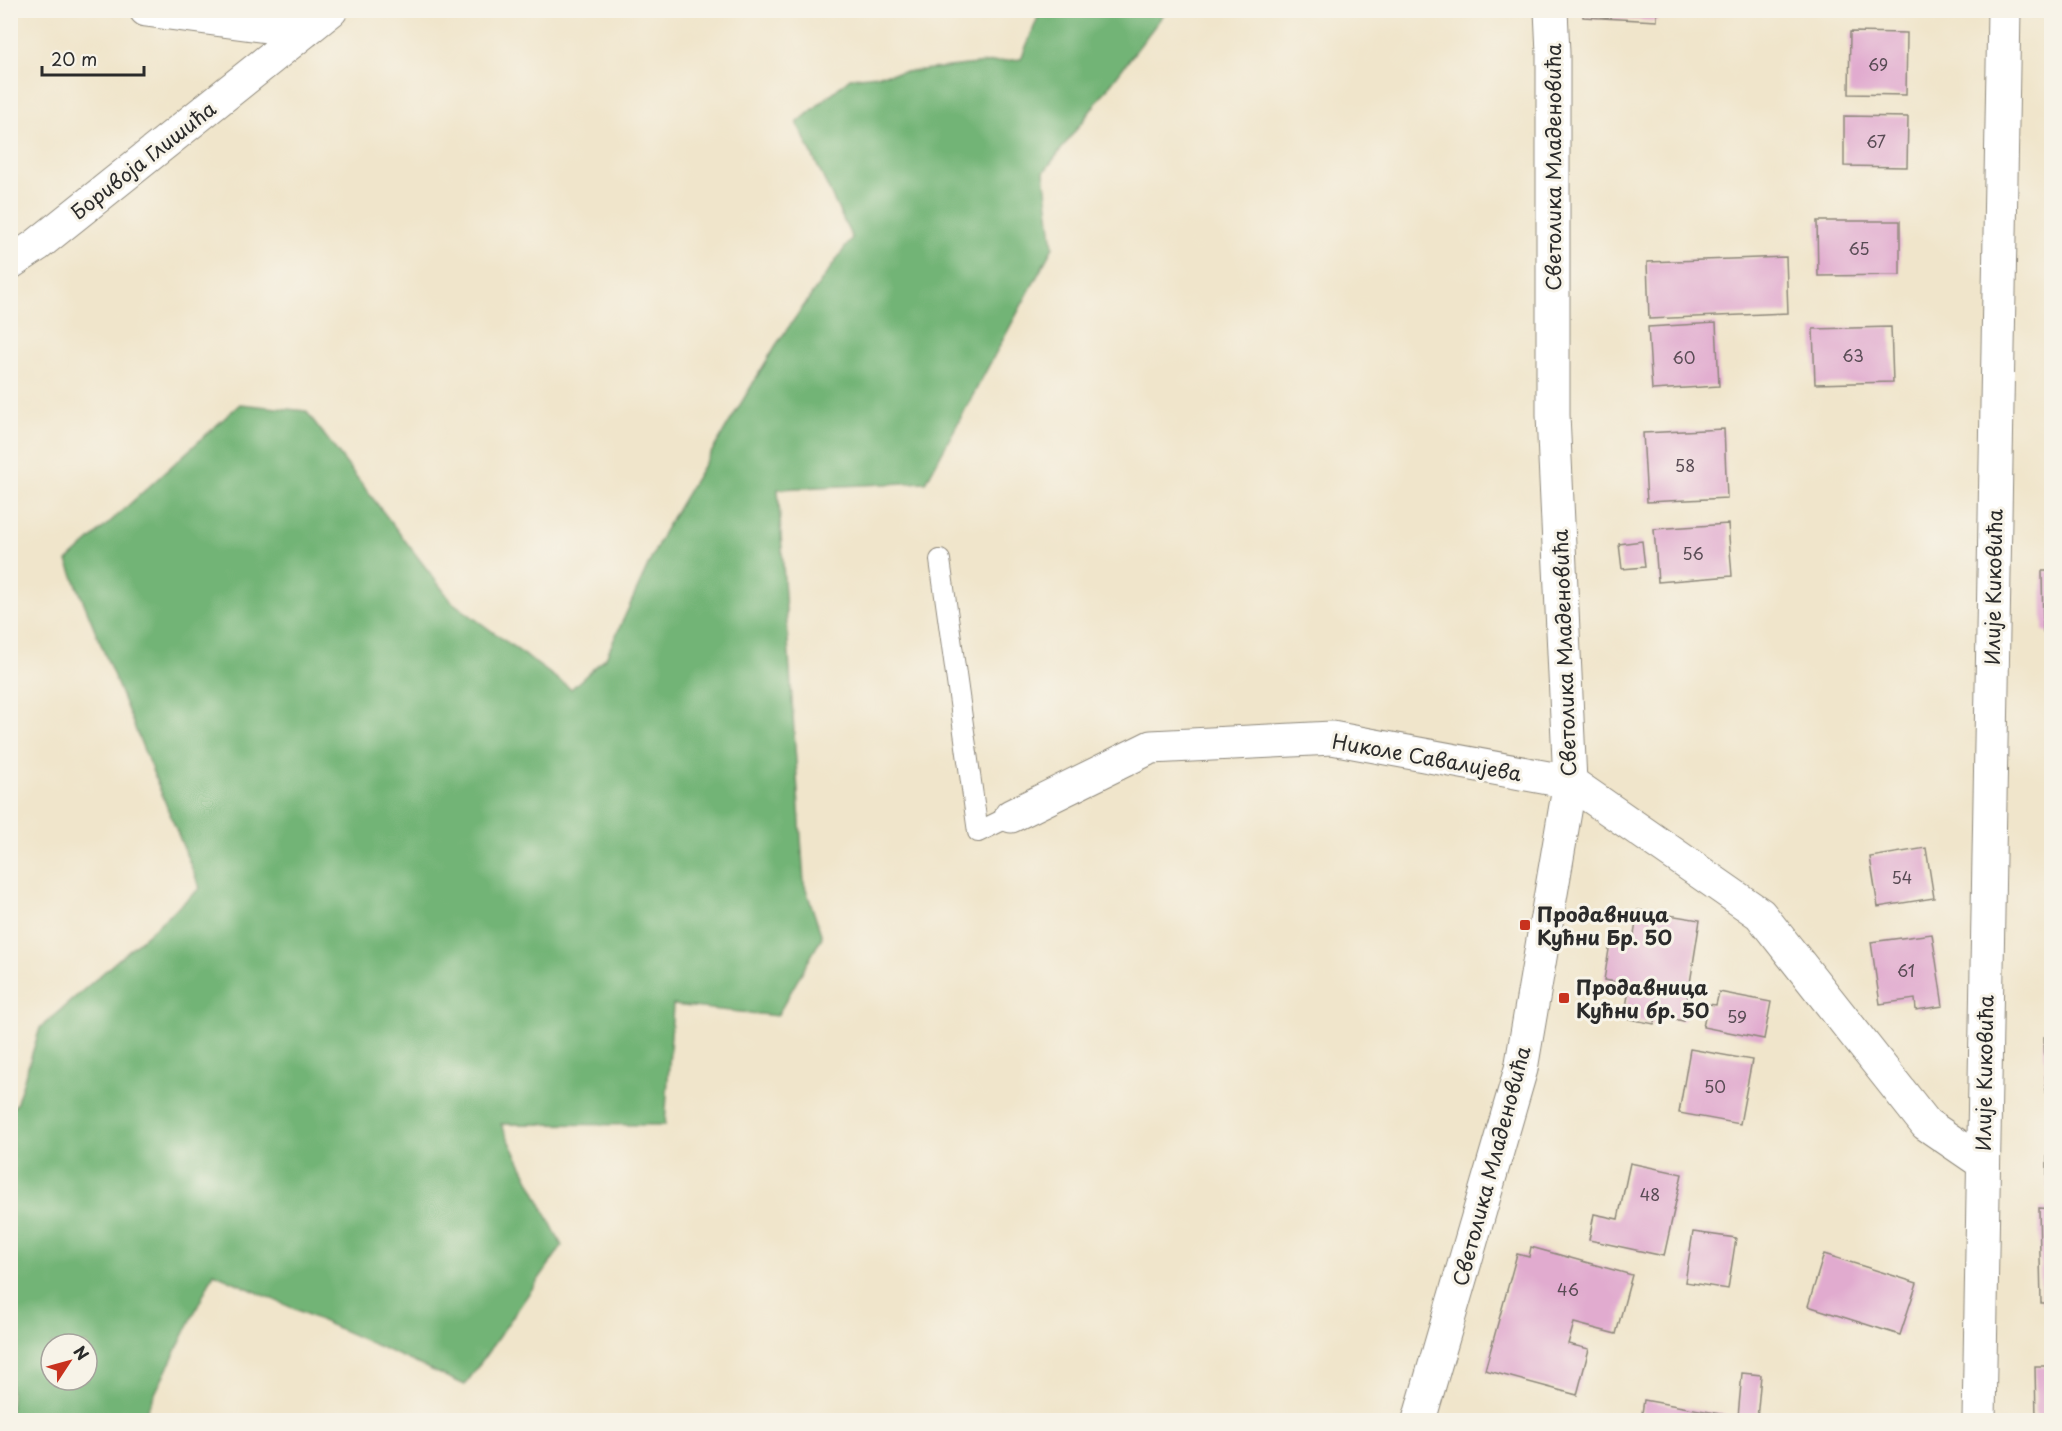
<svg xmlns="http://www.w3.org/2000/svg" width="2062" height="1431" font-family="'Playpen Sans',sans-serif">
	<style>
		.forest { fill: #72b476; stroke: #4e7050; stroke-width: 1.5; fill-rule: evenodd }
		.building { fill: #e1abcf }
		.lines { fill: none; stroke-linecap: round; stroke-linejoin: round }
		.lane-casing { stroke: #8e887b; stroke-width: 22 }
		.street-casing { stroke: #8e887b; stroke-width: 35 }
		.secondary-casing { stroke: #8e887b; stroke-width: 35 }
		.lane { stroke: #fff; stroke-width: 20 }
		.street { stroke: #fff; stroke-width: 33 }
		.secondary { stroke: #fff; stroke-width: 33 }
		.poi-dot { fill: #c8321e; stroke: #f7f3e8; stroke-width: 2 }
		.labels { text-anchor: middle; dominant-baseline: central; stroke-width: 6; stroke-linejoin: round; paint-order: stroke }
		.number-label { font-size: 16px; fill: #584b54 }
		.street-label { font-size: 20px; fill: #2b2b2b; stroke: #f7f3e8 }
		.poi-label { font-size: 20px; font-weight: bold; fill: #2b2b2b; stroke: #f7f3e8; text-anchor: start }
	</style>
	<rect width="100%" height="100%" fill="#f7f3e8"/>
	<filter id="ink" filterUnits="userSpaceOnUse"><feTurbulence type="fractalNoise" baseFrequency=".0167" numOctaves="2"/><feDisplacementMap in="SourceGraphic" scale="12" xChannelSelector="R" yChannelSelector="G"/><feConvolveMatrix kernelMatrix="1 2 1 2 8 2 1 2 1" color-interpolation-filters="sRGB"/></filter>
	<filter id="wash" filterUnits="userSpaceOnUse"><feTurbulence type="fractalNoise" baseFrequency=".008" numOctaves="4" result="noise"/><feDisplacementMap in="SourceGraphic" scale="24" xChannelSelector="R" yChannelSelector="G"/><feGaussianBlur stdDeviation="1.35" result="paint"/><feColorMatrix in="noise" values="0 0 0 0 0 0 0 0 0 0 0 0 0 0 0 0 0 1.4 0 .05"/><feComposite in="paint" operator="in"/></filter>
	<g filter="url(#wash)">
		<rect width="100%" height="100%" fill="#f0e5cb"/>
		<path class="forest" d="M1041 10 1166 11 1044 172 1053 247 926 482 778 489 804 883 822 937 777 1016 673 1005 665 1125 501 1124 562 1246 465 1385 214 1273 142 1420H11V1108L16 1105 40 1028 200 888 67 561 240 404 306 411 452 602 571 689 606 657 663 533 776 345 852 238 797 123 850 78 1021 59ZM51 1344H87V1380H51Z"/>
		<g id="blocks">
			<path class="building" d="M1583 10H1657V21L1583 17Z
				M1850 32 1907 33 1906 95 1849 94Z
				M1844 116 1908 117 1907 167 1844 166Z
				M1817 221H1900V275L1818 276Z
				M1786 257 1788 313 1649 319 1647 262Z
				M1716 323 1719 386 1652 390 1648 327Z
				M1891 327 1893 382 1815 384 1813 329Z
				M1724 429 1727 498 1647 502 1643 433Z
				M1728 524 1732 576 1658 582 1654 529Z
				M1642 541 1645 567 1622 569 1619 544Z
				M2042 571H2052V632H2043Z
				M1926 848 1934 898 1878 907 1870 857Z
				M1638 910 1700 920 1684 1021 1657 1016 1654 1024 1624 1018 1630 984 1604 980 1612 931 1634 935Z
				M1932 934 1943 1006 1916 1010 1915 999 1880 1004 1871 942Z
				M1719 992 1771 1002 1764 1039 1703 1027 1708 1004 1716 1005Z
				M2052 1036V1093H2046L2044 1037Z
				M1690 1049 1752 1060 1740 1124 1679 1113Z
				M2047 1143H2052V1188H2047Z
				M1630 1163 1682 1174 1664 1256 1589 1240 1594 1214 1618 1219Z
				M2039 1208 2052 1209V1303H2041Z
				M1693 1232 1736 1238 1728 1289 1685 1282Z
				M1531 1247 1632 1275 1616 1334 1574 1323 1568 1344 1589 1349 1577 1395 1485 1370 1517 1254 1529 1257Z
				M1824 1254 1917 1283 1900 1335 1808 1306Z
				M2035 1366H2052V1420H2036Z
				M1742 1373 1761 1375 1757 1419 1738 1417Z
				M1644 1400 1738 1417 1737 1420H1641Z"/>
		</g>
	</g>
	<g filter="url(#ink)">
		<use href="#blocks" fill-opacity="0" stroke="#8e887b" stroke-width="1.5"/>
		<g class="lines">
			<g class="lane-casing">
				<path id="lane" d="M940 560 978 832 1011 816"/>
			</g>
			<g class="street-casing">
				<path id="street" d="M146 10 305 31 300 18
					M10 263 37 245 331 10
					M1011 816 1151 747 1332 738 1570 782 1760 914 1926 1124 1983 1163
					M1979 1420 2004 10"/>
			</g>
			<g class="secondary-casing">
				<path id="secondary" d="M1419 1420 1521 1069 1570 782 1553 415V53L1551 10"/>
			</g>
			<use href="#lane" class="lane"/>
			<use href="#street" class="street"/>
			<use href="#secondary" class="secondary"/>
		</g>
	</g>
	<g class="poi-dot">
		<rect x="1519" y="919" width="12" height="12" rx="3"/>
		<rect x="1558" y="992" width="12" height="12" rx="3"/>
	</g>
	<g class="labels">
		<g class="number-label">
			<text x="1878" y="64">69</text>
			<text x="1876" y="141">67</text>
			<text x="1859" y="248">65</text>
			<text x="1853" y="355">63</text>
			<text x="1684" y="357">60</text>
			<text x="1685" y="465">58</text>
			<text x="1693" y="553">56</text>
			<text x="1902" y="877">54</text>
			<text x="1906" y="970">61</text>
			<text x="1737" y="1016">59</text>
			<text x="1715" y="1086">50</text>
			<text x="1650" y="1194">48</text>
			<text x="1568" y="1289">46</text>
		</g>
		<g class="street-label">
			<text transform="translate(143 160) rotate(-38)">Боривоја Глишића</text>
			<text transform="translate(1553 167) rotate(-90)">Светолика Младеновића</text>
			<text transform="translate(1993 587) rotate(-89)">Илије Киковића</text>
			<text transform="translate(1564 653) rotate(-92)">Светолика Младеновића</text>
			<text transform="translate(1427 757) rotate(10)">Николе Савалијева</text>
			<text transform="translate(1984 1073) rotate(-89)">Илије Киковића</text>
			<text transform="translate(1491 1166) rotate(-75)">Светолика Младеновића</text>
		</g>
		<g class="poi-label">
			<text x="1537" y="914">Продавница<tspan x="1537" dy="23">Кућни Бр. 50</tspan></text>
			<text x="1576" y="987">Продавница<tspan x="1576" dy="23">Кућни бр. 50</tspan></text>
		</g>
	</g>
	<rect width="2062" height="1431" fill="none" stroke="#f7f3e8" stroke-width="36"/>
	<g transform="translate(69 1362) rotate(54)"><circle r="28" fill="#f7f3e8" stroke="#a5a39c" stroke-width="1.5"/>
	<path d="M0-4.5L10 22L0 15L-10 22Z" fill="#c8321e"/>
	<text y="-9" font-size="16" font-weight="bold" text-anchor="middle" fill="#2b2b2b">N</text>
	</g>
	<path d="M42 66v9h102v-9" fill="none" stroke="#2b2b2b" stroke-width="3"/>
	<text x="51" y="66" font-size="18" fill="#2b2b2b" stroke="#f7f3e8" stroke-width="4.5" paint-order="stroke">20 m</text>
</svg>
